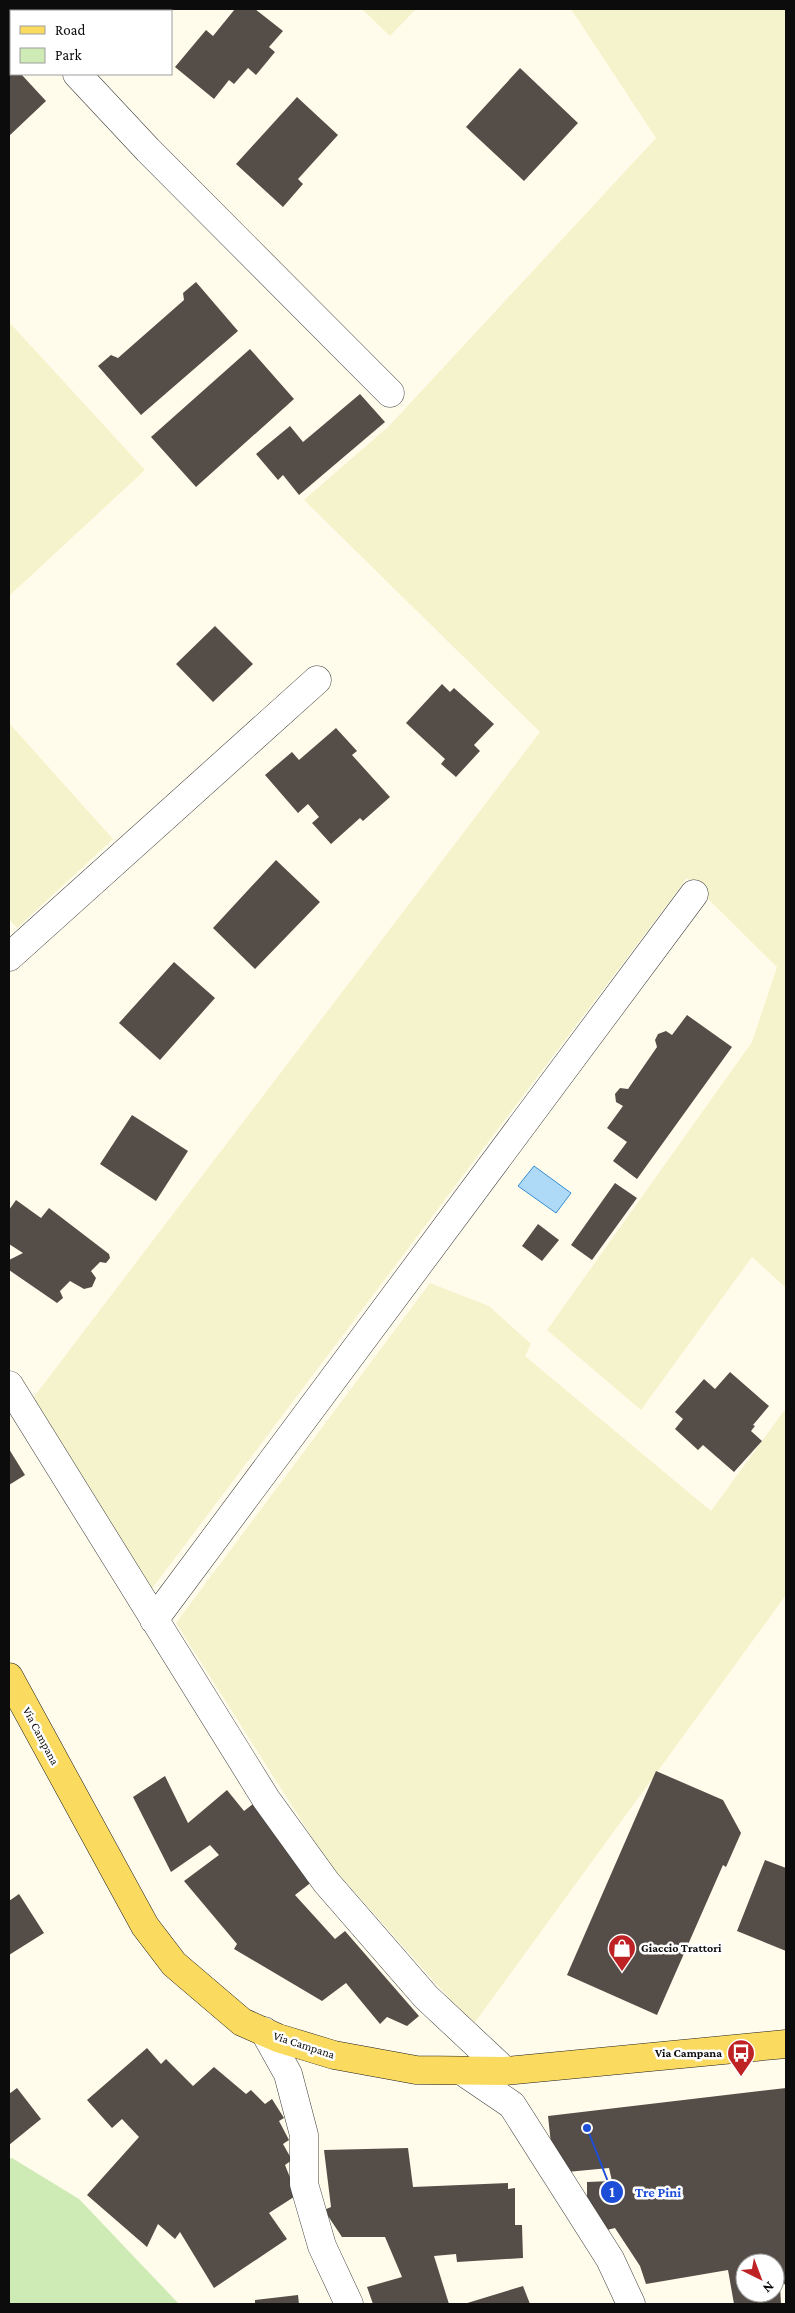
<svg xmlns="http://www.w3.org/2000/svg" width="795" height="2313" font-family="'Crimson Pro',serif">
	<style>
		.farmland { fill: #f5f3cb }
		.green { fill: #ceeab5 }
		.water { fill: #afdaf7; stroke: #358dd0 }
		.building { fill: #554e48; fill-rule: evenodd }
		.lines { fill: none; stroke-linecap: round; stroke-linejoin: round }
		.minor-casing { stroke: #3f3f3f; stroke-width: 29 }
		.major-casing { stroke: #1d1d1d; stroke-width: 29 }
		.minor { stroke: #fff; stroke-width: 28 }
		.major { stroke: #fbdb5f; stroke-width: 28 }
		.labels { text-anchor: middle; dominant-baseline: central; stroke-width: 5; stroke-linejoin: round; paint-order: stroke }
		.street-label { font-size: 12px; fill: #0c0c0c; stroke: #fff }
		.poi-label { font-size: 12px; font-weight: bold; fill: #0c0c0c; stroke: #fff; text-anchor: start }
		.leader { fill: none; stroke: #1d4ed8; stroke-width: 2 }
		.callout-dot { fill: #1d4ed8; stroke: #fff; stroke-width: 2 }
		.mark-label { font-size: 15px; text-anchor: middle; font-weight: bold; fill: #fff }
		.callout-label { font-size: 14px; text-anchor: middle; font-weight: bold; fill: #1d4ed8; stroke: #fff; stroke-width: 5; stroke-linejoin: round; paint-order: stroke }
	</style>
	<rect width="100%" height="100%" fill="#fffcec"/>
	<path class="farmland" d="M362 9H416L390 36Z
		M571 9H786V1288L752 1257 641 1410 547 1330 752 1042 777 967 687 878 151 1590 33 1398 540 732 304 500 389 426 656 138Z
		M9 322 145 470 9 596Z
		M9 723 113 839 17 928 9 919Z
		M430 1283 489 1306 531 1344 525 1356 711 1511 786 1408V1595L473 2025 327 1861 176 1623Z"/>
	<path class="green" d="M12 2158 79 2199 179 2304H9V2159Z"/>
	<path class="water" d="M534 1166 571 1193 556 1213 518 1186Z"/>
	<path class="building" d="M235 9H255L283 31 269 47 275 52 256 75 248 68 234 84 229 80 214 99 175 67 206 30 213 36Z
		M9 17 11 20V74H21L46 101 9 136Z
		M520 68 578 123 524 181 466 127Z
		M297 97 338 135 298 179 303 184 283 207 236 164Z
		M196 282 238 331 141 415 98 366 111 355 118 358 184 300 183 293Z
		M250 349 294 399 196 487 151 437Z
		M360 394 385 422 299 495 283 475 278 480 256 454 290 426 303 442Z
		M215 626 253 664 213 702 176 664Z
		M442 684 450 692 454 688 494 724 474 745 480 751 456 777 441 764 445 759 406 723Z
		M336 728 357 751 352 755 390 797 363 821 360 818 331 844 312 823 319 817 308 804 298 813 265 775 292 752 299 760Z
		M276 860 320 902 255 969 213 928Z
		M174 962 215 998 160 1060 119 1023Z
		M687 1015 732 1047 637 1179 613 1161 627 1142 607 1128 623 1106 616 1102 615 1094 620 1088 628 1089 657 1047 655 1040 658 1034 666 1031 672 1035Z
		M132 1115 188 1151 156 1201 100 1164Z
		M615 1183 637 1198 592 1260 571 1245Z
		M16 1200 41 1218 49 1208 109 1254 110 1258 106 1263 100 1262 91 1271 96 1278 92 1287 84 1289 70 1281 60 1291 63 1298 57 1303 9 1270V1260L23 1253 9 1244V1210Z
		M538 1224 559 1240 542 1261 522 1246Z
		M730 1372 769 1406 753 1425 755 1426 751 1431 762 1441 734 1472 703 1445 698 1450 675 1429 683 1419 675 1412 704 1379 715 1389Z
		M9 1449 25 1475 9 1485Z
		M656 1771 723 1800 741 1833 726 1867 723 1865 657 2015 567 1975Z
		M165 1776 188 1823 227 1790 244 1811 253 1804 313 1881 295 1895 335 1939 345 1931 419 2016 407 2026 387 2017 380 2024 346 1983 322 2001 234 1949 237 1944 184 1881 219 1855 210 1845 171 1872 133 1797Z
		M765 1860 786 1868V1951L737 1931Z
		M19 1894 44 1933 9 1955V1901Z
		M147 2048 161 2064 166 2059 193 2086 214 2067 246 2094 251 2090 265 2104 272 2099 284 2118 279 2121 289 2140 283 2144 292 2160 285 2165 297 2195 269 2213 287 2239 214 2288 180 2232 175 2239 158 2224 147 2247 87 2195 139 2137 122 2119 112 2128 87 2100Z
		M17 2088 41 2119 9 2145V2094Z
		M786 2088V2284L780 2285 781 2304H734L728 2270 646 2284 640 2266 615 2228 607 2230 587 2198V2182L612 2181 609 2168 567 2172 551 2144 548 2116ZM745 2263H775V2293H745Z
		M408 2148 413 2187 508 2183V2189L515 2188V2225H522L523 2258 457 2262 456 2254 434 2256 449 2304H373L367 2287 402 2277 385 2237H342L324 2210 331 2207 324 2150Z
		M523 2286 530 2304H464Z
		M298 2295 299 2304H255V2300Z"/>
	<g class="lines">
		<g class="minor-casing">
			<path id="minor" d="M16 9 19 11
				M77 74 148 150 390 393
				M9 957 317 680
				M9 1385 266 1799 326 1882 426 1997 505 2071
				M154 1620 694 894
				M264 2031 288 2074 304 2135V2184L322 2246 349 2304
				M462 2071 512 2105 610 2259 631 2304"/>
		</g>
		<g class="major-casing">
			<path id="major" d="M9 1677 145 1926 174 1964 242 2022 278 2038 334 2055 416 2070 505 2071 786 2044"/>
		</g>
		<use href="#minor" class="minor"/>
		<use href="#major" class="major"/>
	</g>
	<defs>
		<g id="shop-pin" transform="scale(1.4375)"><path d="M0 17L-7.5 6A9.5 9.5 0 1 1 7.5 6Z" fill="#bf2224" stroke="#fff"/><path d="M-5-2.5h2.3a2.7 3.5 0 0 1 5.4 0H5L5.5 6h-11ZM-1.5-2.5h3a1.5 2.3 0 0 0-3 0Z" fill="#fff"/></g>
		<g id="bus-pin" transform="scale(1.4375)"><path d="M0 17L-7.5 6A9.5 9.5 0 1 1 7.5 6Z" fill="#bf2224" stroke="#fff"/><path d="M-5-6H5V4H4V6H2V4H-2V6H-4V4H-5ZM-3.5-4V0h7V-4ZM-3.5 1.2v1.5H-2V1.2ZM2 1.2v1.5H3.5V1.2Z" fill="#fff"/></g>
	</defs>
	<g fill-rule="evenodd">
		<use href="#shop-pin" x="622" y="1948"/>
		<use href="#bus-pin" x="741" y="2053"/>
	</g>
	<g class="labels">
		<g class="street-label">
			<text transform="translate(41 1736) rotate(62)">Via Campana</text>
			<text transform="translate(304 2045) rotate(18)">Via Campana</text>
		</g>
		<g class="poi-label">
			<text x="641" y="1948">Giaccio Trattori</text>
			<text x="722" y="2053" text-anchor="end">Via Campana</text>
		</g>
	</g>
	<path class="leader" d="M587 2128L612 2192"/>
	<g class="callout-dot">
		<circle cx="587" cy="2128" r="5"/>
		<circle cx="612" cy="2192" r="12"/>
	</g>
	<g class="mark-label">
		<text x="612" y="2197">1</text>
	</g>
	<g class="callout-label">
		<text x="658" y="2197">Tre Pini</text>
	</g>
	<rect width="795" height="2313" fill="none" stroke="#0c0c0c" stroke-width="20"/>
	<rect x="10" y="10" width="162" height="65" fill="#ffffff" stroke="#9e9e9e"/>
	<rect x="20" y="26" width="25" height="8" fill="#fbdb5f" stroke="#9e9e9e"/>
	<text x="55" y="35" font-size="15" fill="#0c0c0c">Road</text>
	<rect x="20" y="48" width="25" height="15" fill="#ceeab5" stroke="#9e9e9e"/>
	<text x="55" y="60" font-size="15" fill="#0c0c0c">Park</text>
	<g transform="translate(760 2278) rotate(138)"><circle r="24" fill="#ffffff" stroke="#9e9e9e"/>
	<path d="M0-4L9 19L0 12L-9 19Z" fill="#bf2224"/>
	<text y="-8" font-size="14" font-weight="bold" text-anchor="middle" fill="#0c0c0c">N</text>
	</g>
</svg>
